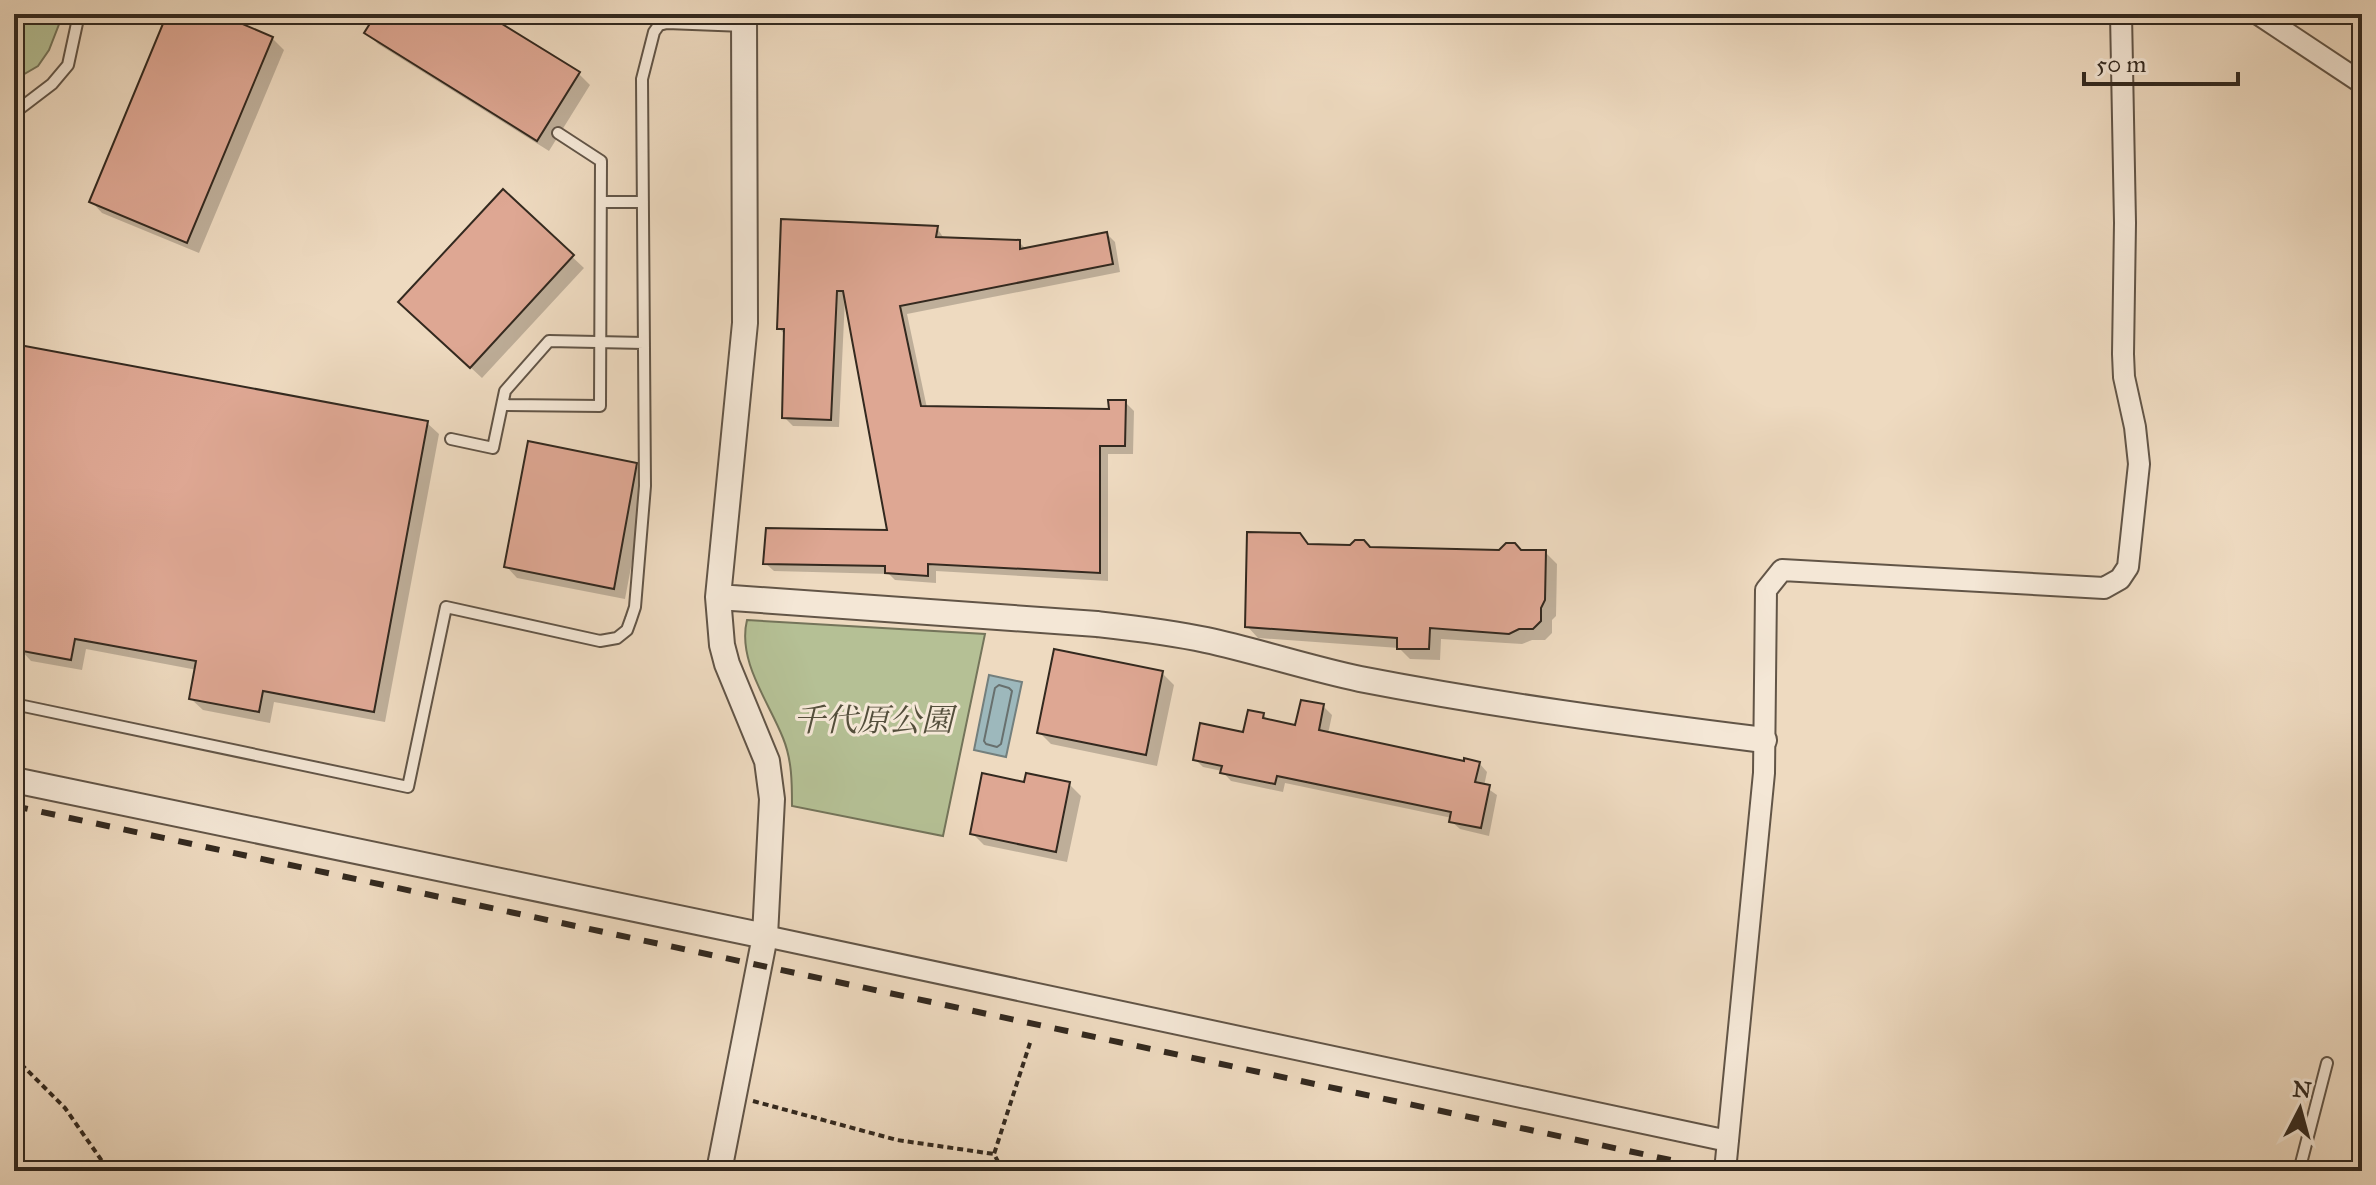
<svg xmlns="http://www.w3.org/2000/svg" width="2376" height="1185" font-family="'IM FELL Great Primer','Noto Serif JP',serif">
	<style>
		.green { fill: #b5c095; stroke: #74745a; stroke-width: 2 }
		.water { fill: #9db8bc; stroke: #737f7d; stroke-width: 2 }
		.shadow { fill: #0003 }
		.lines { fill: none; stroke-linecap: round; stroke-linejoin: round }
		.shore { stroke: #68706e; stroke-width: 2 }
		.building { fill: #dea793; stroke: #33291f; stroke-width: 2 }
		.service-casing { stroke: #625547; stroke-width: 14 }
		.minor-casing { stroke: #625547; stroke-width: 24 }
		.tertiary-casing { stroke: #625547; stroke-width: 28 }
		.path { stroke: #33291f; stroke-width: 4; stroke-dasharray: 6 4; stroke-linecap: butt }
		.service { stroke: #f4e7d6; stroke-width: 10 }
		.minor { stroke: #f4e7d6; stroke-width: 20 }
		.tertiary { stroke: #f4e7d6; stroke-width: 24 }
		.rail { stroke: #33291f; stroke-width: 6; stroke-dasharray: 14 14; stroke-linecap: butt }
		.labels { text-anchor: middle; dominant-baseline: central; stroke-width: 6; stroke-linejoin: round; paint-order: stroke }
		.park-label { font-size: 32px; font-style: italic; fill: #544f3c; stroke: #f4e7d6 }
	</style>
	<rect width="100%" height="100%" fill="#eedac0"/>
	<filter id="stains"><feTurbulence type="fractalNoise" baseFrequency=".0025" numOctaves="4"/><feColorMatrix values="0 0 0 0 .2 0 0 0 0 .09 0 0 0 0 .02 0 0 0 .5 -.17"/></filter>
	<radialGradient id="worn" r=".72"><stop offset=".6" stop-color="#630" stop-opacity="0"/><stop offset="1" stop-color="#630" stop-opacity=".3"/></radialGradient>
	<path class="green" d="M14 14H63L49 50 38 66 14 80Z
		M747 620 985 634 943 836 792 806C792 783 792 760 783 738 769 702 737 661 747 620Z"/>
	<path class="water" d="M989 675 1022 682 1006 757 974 750Z"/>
	<path class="shadow" d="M169 14H213L272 38 284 50 199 253 102 213 91 201Z
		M379 14H483L579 74 590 85 549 151 378 44 367 33Z
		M503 192 584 268 482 378 412 313Z
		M783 221 937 228 945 240 1019 242 1026 249 1107 234 1115 242 1120 272 907 314 927 408 1111 412 1125 402 1134 411 1133 454H1108V581L936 571V583L895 580 889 574 774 571 765 563 889 532 845 298 839 427 793 426 784 417 786 336 779 328Z
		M14 346 427 423 439 434 385 722 274 702 270 723 203 710 191 699 197 670 86 649 82 670 31 661 20 649 22 637 14 636Z
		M636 465 648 477 625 599 517 578 506 566Z
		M1300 535 1311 546 1545 552 1557 564 1556 616 1552 620V633L1545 640H1532L1522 644 1441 639 1440 660 1410 659 1399 648 1258 638 1247 626Z
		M1162 673 1174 685 1157 766 1051 744 1039 732Z
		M1323 706 1332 715 1328 734 1465 763H1479L1487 772 1484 786 1497 795 1489 836 1460 829 1451 821 1452 818 1285 783 1283 792 1231 781 1222 771 1203 767 1195 759 1245 734 1263 715 1269 721 1297 727Z
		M1026 784H1069L1081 796 1067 862 984 845 972 833Z"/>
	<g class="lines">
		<path class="shore" d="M999 685 1009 688 1012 691 1001 744 997 747 986 744 984 741 995 688Z"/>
	</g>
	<path class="building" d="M167 14H219L273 37 187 243 89 202Z
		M376 14H486L580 72 537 141 364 33Z
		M503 189 574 255 470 368 398 302Z
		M781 219 938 226 936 237 1020 240V249L1107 232 1113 264 900 306 921 406 1109 409 1108 400H1126L1125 446H1100V573L928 564V576L885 573V566L763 564 766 528 887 530 843 291H837L831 420 782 418 784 329H777Z
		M14 344 428 421 374 712 263 691 259 712 189 699 196 661 75 639 71 660 17 650 21 629 14 627Z
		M528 441 637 463 614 589 504 567Z
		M1247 532 1300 533 1308 544 1350 545 1355 540H1364L1370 547 1499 550 1506 543H1515L1521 550H1546L1545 600 1541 608V621L1533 629H1519L1509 634 1430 628 1429 649H1397V638L1245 627Z
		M1054 649 1163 671 1146 755 1037 733Z
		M1301 700 1324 704 1319 730 1464 761V758L1480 762 1475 782 1490 785 1481 828 1449 822 1451 812 1277 776 1275 784 1220 773 1222 766 1193 760 1200 723 1243 732 1248 710 1264 713 1263 718 1295 725Z
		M982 773 1024 782 1026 773 1070 782 1056 852 970 834Z"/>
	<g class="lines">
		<g class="service-casing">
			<path id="service" d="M14 113 52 84 68 65 79 14
				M601 202H643
				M502 405 600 406 601 161 558 133
				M451 439 493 448 505 391 549 341 644 343
				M14 704 408 787 446 607 600 641 617 638 627 630 631 619 635 607 645 486 642 79 654 32 659 25 667 23 744 26
				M2299 1171 2327 1063"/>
		</g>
		<g class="minor-casing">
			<path id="minor" d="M2258 14 2362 83
				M765 936 1728 1141
				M1725 1171 1764 773 1766 590 1782 570 2104 588 2120 579 2128 567 2139 464 2135 427 2124 377 2123 354 2125 223 2121 14"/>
		</g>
		<g class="tertiary-casing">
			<path id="tertiary" d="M718 597 1097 624C1133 628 1170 632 1206 640 1257 651 1308 668 1360 679 1494 705 1628 723 1764 740
				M14 780 765 936
				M719 1171 765 936 772 799 767 761 727 664 722 645 718 597 745 323 744 14"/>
		</g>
		<path class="path" d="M14 1057 65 1108 109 1171
			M753 1101 897 1140 994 1154
			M1003 1171 994 1154 1031 1040
			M1112 1171 1127 1168 1142 1171"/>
		<use href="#service" class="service"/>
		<use href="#minor" class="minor"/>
		<use href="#tertiary" class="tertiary"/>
		<path class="rail" d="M14 806 1722 1171"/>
	</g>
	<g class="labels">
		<g class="park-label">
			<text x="873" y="720">千代原公園</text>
		</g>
	</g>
	<rect width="2376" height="1185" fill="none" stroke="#eedac0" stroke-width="48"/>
	<rect x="16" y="16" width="2344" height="1153" fill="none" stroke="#33291f" stroke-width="4"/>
	<rect x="24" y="24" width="2328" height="1137" fill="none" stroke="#33291f" stroke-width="2"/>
	<g transform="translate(2300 1109) rotate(6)" stroke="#f4e7d6" stroke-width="6" paint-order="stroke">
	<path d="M0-6L14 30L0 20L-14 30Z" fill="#33291f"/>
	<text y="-12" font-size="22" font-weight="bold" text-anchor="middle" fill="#33291f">N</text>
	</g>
	<path d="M2084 72v12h154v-12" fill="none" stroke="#33291f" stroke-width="4"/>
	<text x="2096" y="72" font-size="24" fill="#33291f" stroke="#f4e7d6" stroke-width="6" paint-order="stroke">50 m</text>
	<rect width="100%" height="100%" filter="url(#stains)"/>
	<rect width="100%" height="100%" fill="url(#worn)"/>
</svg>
